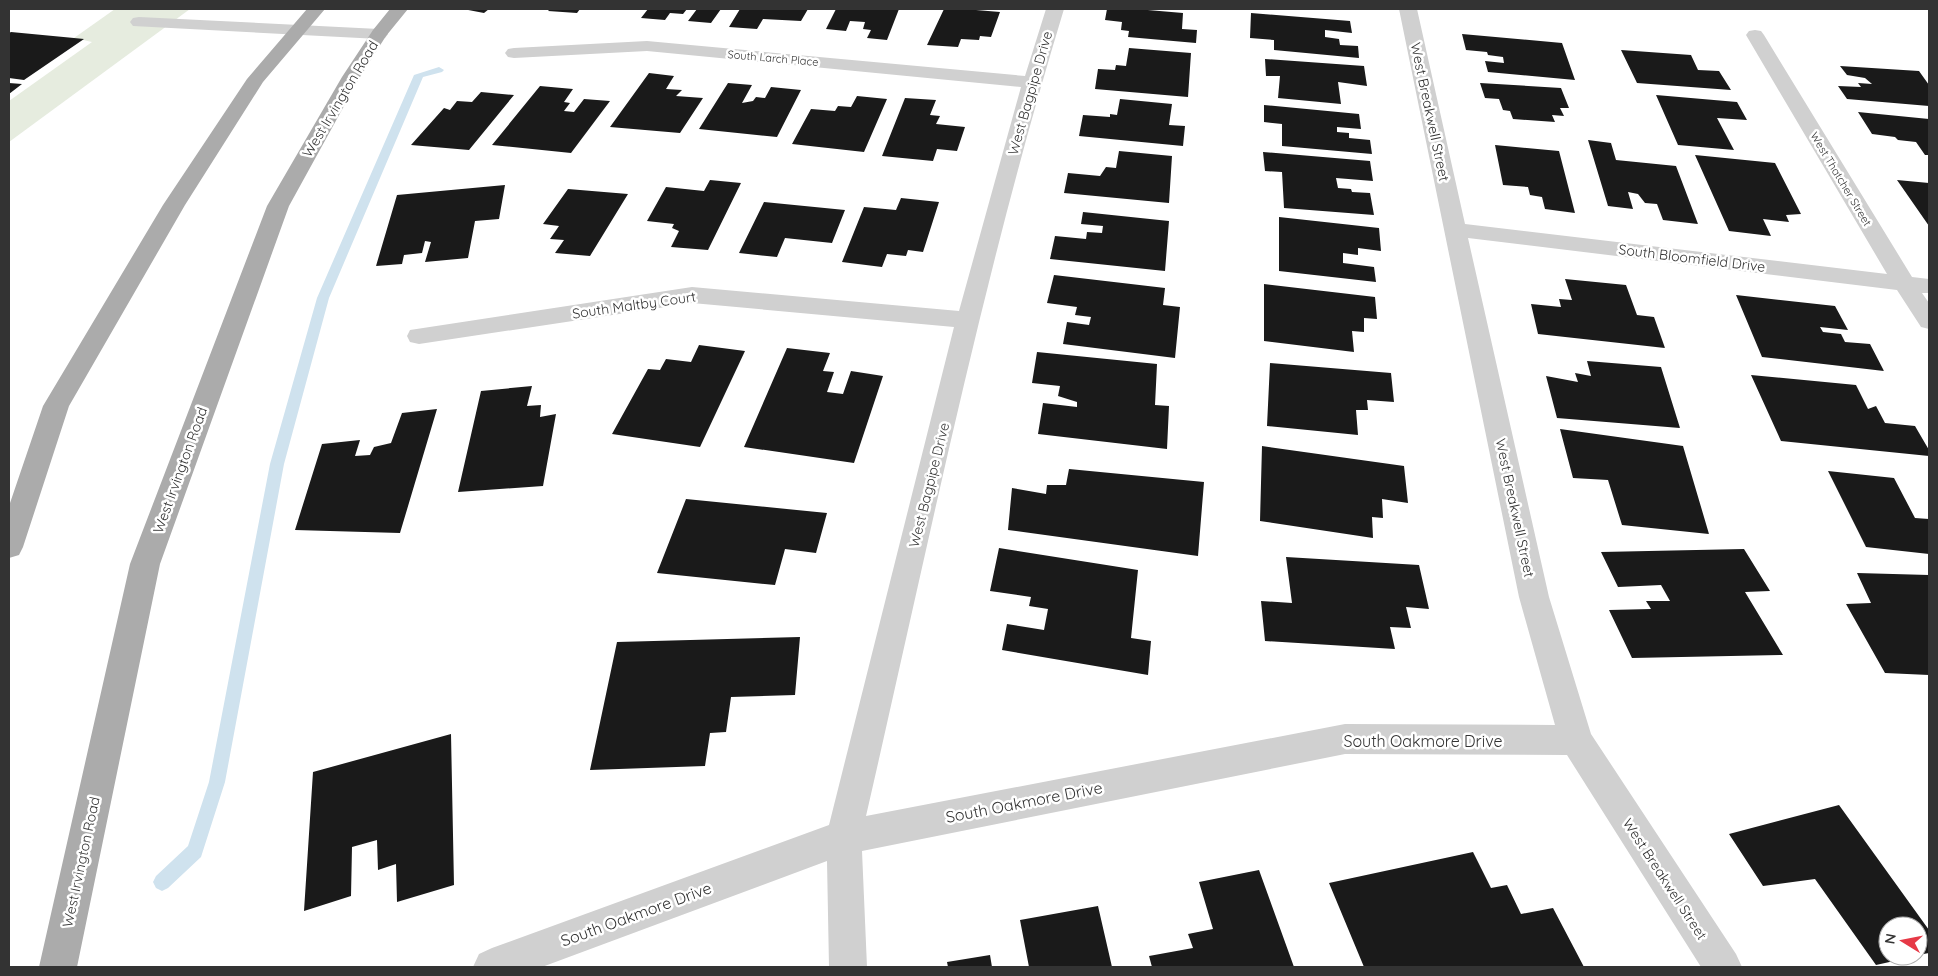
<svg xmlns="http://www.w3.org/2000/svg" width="1938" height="976" font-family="Quicksand,sans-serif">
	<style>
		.green { fill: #e6ecdf }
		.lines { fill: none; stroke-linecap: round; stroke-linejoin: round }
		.stream { fill: #cfe2ee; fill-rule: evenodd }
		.building { fill: #1a1a1a }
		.minor { fill: #d0d0d0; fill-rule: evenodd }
		.major { fill: #ababab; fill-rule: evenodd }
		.labels { text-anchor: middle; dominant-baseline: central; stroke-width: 5; stroke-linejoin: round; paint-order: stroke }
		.far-street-label { font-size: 11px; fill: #333; stroke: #fff }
		.street-label { font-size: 14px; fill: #333; stroke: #fff }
		.near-street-label { font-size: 16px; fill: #333; stroke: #fff }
	</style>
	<rect width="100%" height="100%" fill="#fff"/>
	<path class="green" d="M115 9H190L9 142V101L92 42 74 38Z"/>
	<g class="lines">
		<path class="stream" d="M439 67 444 70 442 72 423 77 329 298 284 464 225 782 201 857 168 888 162 891 156 888 153 882 156 876 188 846 209 782 270 464 317 298 414 75Z"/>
	</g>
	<path class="building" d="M463 9H489L484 13Z
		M550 9H580L577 13 548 11Z
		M648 9H687L683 14 670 13 665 20 641 18Z
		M697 9H721L711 23 688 21Z
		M740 9H808L801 21 763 19 757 29 729 27Z
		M836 9H899L887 40 867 38 871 30 863 29 865 22 850 21 846 31 826 29Z
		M944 9H964L1000 12 991 37 980 36 979 40 961 39 958 47 927 45Z
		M1107 9H1136L1183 13 1182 29 1197 30 1196 43 1128 37 1129 31 1121 30 1122 22 1105 20Z
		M1251 13 1350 21 1352 33 1325 30V37L1339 39 1340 45 1358 46 1359 58 1274 50V40L1250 38Z
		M11 32 74 38 84 39 24 80 9 78V33Z
		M1462 34 1562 43 1575 80 1488 72 1485 61 1504 63 1503 57 1488 55 1487 52 1466 50Z
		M1129 48 1191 53 1188 97 1095 89 1098 69 1115 70 1116 65 1126 66Z
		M1621 50 1691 55 1698 70 1719 71 1731 90 1637 83Z
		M1265 59 1364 66 1367 86 1338 82 1341 104 1278 98 1280 76H1266Z
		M1840 66 1919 71 1929 85V106L1847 99 1838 86 1861 87 1858 83 1872 84 1865 78 1847 75Z
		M649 73 674 76 666 89 682 90 676 96 703 98 680 133 610 127Z
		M9 83 22 84 9 94Z
		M728 83 752 85 742 103 753 101 756 97 765 98 771 87 801 90 777 137 699 129Z
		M1480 83 1561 88 1569 108H1560L1564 116 1552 115 1555 122 1513 119 1510 111 1503 110 1499 99 1485 98Z
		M540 86 573 89 564 102 570 103 564 111 574 112 584 99 610 101 571 153 492 145Z
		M481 92 514 95 469 150 411 145 444 108 450 110 457 101 472 102Z
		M1656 95 1737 102 1747 120 1717 118 1734 150 1678 145Z
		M857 96 887 99 864 152 792 144 811 109 835 111 838 106 851 107Z
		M905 98 936 100 930 115 940 116 936 124 965 127 957 151 937 149 933 161 882 156Z
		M1120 99 1172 104 1169 125 1185 126 1183 146 1079 136 1083 115 1110 117V114L1117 115Z
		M1264 105 1359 114 1361 129 1337 127V132L1349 133V138L1370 140 1372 154 1282 146V124L1264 122Z
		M1858 112 1929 119V155H1925L1916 142 1898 140 1895 137 1872 134Z
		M1588 140 1611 143 1616 160 1676 166 1698 224 1663 220 1657 204 1645 203 1638 194 1628 192 1633 209 1608 206Z
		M1495 145 1559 151 1575 213 1545 209 1542 197 1530 195 1528 187 1503 185Z
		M1119 151 1172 156 1169 203 1064 193 1068 173 1100 176 1106 167 1116 168Z
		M1263 152 1370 161 1373 181 1336 178 1338 188 1351 189 1352 192 1370 193 1374 215 1284 208 1282 172 1265 171Z
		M1695 155 1775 163 1801 214 1786 215 1789 222 1763 219 1771 236 1729 231Z
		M710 180 741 183 708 250 671 247 679 231 672 228 674 224 647 221 666 187 704 191Z
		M1897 180 1929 183V226Z
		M505 185 499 219 475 221 468 258 425 262 431 242 425 241 422 253 404 255 402 264 376 266 397 195Z
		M568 189 628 194 590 256 555 253 564 240 550 239 559 226 543 224Z
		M901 198 939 202 923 252 908 250 906 256 887 254 882 267 842 262 864 207 896 210Z
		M764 202 845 210 832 243 785 238 777 257 739 253Z
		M1083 212 1169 221 1165 271 1050 259 1055 236 1086 239 1087 232 1102 233 1103 226 1081 224Z
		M1279 217 1379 228 1381 251 1358 248V255L1343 253V263L1374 267 1376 282 1279 271Z
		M1054 275 1165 288 1163 305 1180 307 1175 358 1063 344 1067 322 1089 325 1091 317 1075 315 1077 307 1047 303Z
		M1565 279 1626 285 1637 315 1654 317 1665 348 1538 334 1531 304 1561 307 1559 299 1572 300Z
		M1264 284 1375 297 1377 319 1364 318V332L1352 331 1354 352 1264 341Z
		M1736 295 1835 306 1848 330 1820 327 1823 332 1841 334 1845 342 1870 344 1884 371 1762 357Z
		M699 345 745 351 700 447 612 434 648 369 660 370 666 359 691 362Z
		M787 348 830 353 823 371 834 372 827 392 843 394 851 371 883 376 854 463 744 447Z
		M1037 352 1157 364 1155 405 1169 406 1167 449 1038 434 1043 403 1077 407V402L1058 396 1060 386 1032 383Z
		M1587 361 1661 367 1680 428 1557 418 1546 376 1578 382 1575 373 1591 376Z
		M1270 363 1391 373 1394 402 1367 400 1368 410H1356L1358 435 1267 426Z
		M1751 375 1856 385 1868 409 1876 406 1885 423 1915 426 1929 450V456L1781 441Z
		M532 386 527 406 541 405 540 417 556 414 543 486 458 492 481 391Z
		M437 409 400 533 295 530 322 444 360 440 355 456 370 455 374 447 391 443 402 413Z
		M1560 429 1683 446 1709 534 1622 525 1608 480 1573 478Z
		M1262 446 1404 466 1408 503 1382 499 1383 518 1372 517 1373 538 1260 521Z
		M1069 469 1204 482 1198 556 1008 530 1012 488 1046 494 1047 485H1066Z
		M1828 471 1894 478 1915 518 1929 519V554L1866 547Z
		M686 499 827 513 816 553 785 549 775 585 657 573Z
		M999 548 1138 570 1131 638 1151 641 1148 675 1002 650 1007 624 1044 630 1048 609 1029 606 1031 597 990 591Z
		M1744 549 1770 591 1745 592 1783 655 1632 658 1609 610 1651 609 1646 601H1670L1661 585 1618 587 1601 552Z
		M1286 557 1419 565 1429 609 1406 607 1411 628 1390 627 1395 649 1265 641 1261 601 1292 603Z
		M1857 573 1929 575V675L1885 673 1846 604 1871 603Z
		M800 637 795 695 731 697 726 732 710 733 705 766 590 770 617 642Z
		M451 734 454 885 397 902 396 864 378 870 377 840 352 847 351 896 304 911 313 772Z
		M1839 805 1929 930V953L1918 955V926H1888V956L1912 957 1876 965 1815 879 1763 886 1729 834Z
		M1473 852 1491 888 1507 885 1521 914 1553 908 1584 967H1364L1329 883Z
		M1259 870 1294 967H1152L1149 956 1193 948 1188 934 1213 929 1199 882Z
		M1098 906 1112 967H1029L1020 920Z
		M990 955 992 967H948L947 962Z"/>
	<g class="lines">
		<path class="minor" d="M1046 9H1064C983 274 928 546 866 816L1345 724 1555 725 1519 597 1399 9H1417L1465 224 1887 274 1746 35 1749 31 1755 30 1761 31 1764 35 1912 277 1929 279V293H1922L1929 303V329L1921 327 1897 290 1468 238 1549 597 1591 734 1736 954 1742 967H1701L1567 755 1345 754 862 851 867 967H829L827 861 542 967H473L479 954 492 948 829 825 954 327 692 303 419 344 410 342 407 336 410 330 692 287 959 311 1021 87 647 51 514 58 508 57 505 53 508 49 514 48 647 41 1025 76Z
			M139 17 379 29 385 30 388 34 385 38 379 39 133 26 130 22 133 18Z"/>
		<path class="major" d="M307 9H325L263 82 185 205 69 406 23 547 19 555 9 558V506L43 406 163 205 247 79Z
			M390 9H408L386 36 360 77 289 206 160 564 77 967H39L130 564 267 206 342 77 373 30Z"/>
	</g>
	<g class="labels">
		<g class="far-street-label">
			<text transform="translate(773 58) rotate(5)">South Larch Place</text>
			<text transform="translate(1841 179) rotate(59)">West Thatcher Street</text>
		</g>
		<g class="street-label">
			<text transform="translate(1030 93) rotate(-74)">West Bagpipe Drive</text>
			<text transform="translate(340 99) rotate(-59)">West Irvington Road</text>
			<text transform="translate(1430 112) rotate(78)">West Breakwell Street</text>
			<text transform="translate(1692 258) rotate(7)">South Bloomfield Drive</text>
			<text transform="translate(634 305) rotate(-8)">South Maltby Court</text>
			<text transform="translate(180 470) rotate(-70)">West Irvington Road</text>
			<text transform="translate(929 485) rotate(-76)">West Bagpipe Drive</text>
			<text transform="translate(1515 508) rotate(78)">West Breakwell Street</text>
			<text transform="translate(81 862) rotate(-78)">West Irvington Road</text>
			<text transform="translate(1665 879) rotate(57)">West Breakwell Street</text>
		</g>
		<g class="near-street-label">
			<text x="1423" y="741">South Oakmore Drive</text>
			<text transform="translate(1024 802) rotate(-11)">South Oakmore Drive</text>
			<text transform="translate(636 914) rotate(-20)">South Oakmore Drive</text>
		</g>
	</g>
	<rect width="1938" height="976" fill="none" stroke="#333333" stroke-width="20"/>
	<g transform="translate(1903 941) rotate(280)"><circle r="24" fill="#ffffff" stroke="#adadad"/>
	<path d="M0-4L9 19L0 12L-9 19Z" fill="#e63946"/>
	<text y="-8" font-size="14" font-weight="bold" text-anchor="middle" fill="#333333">N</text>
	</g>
</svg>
